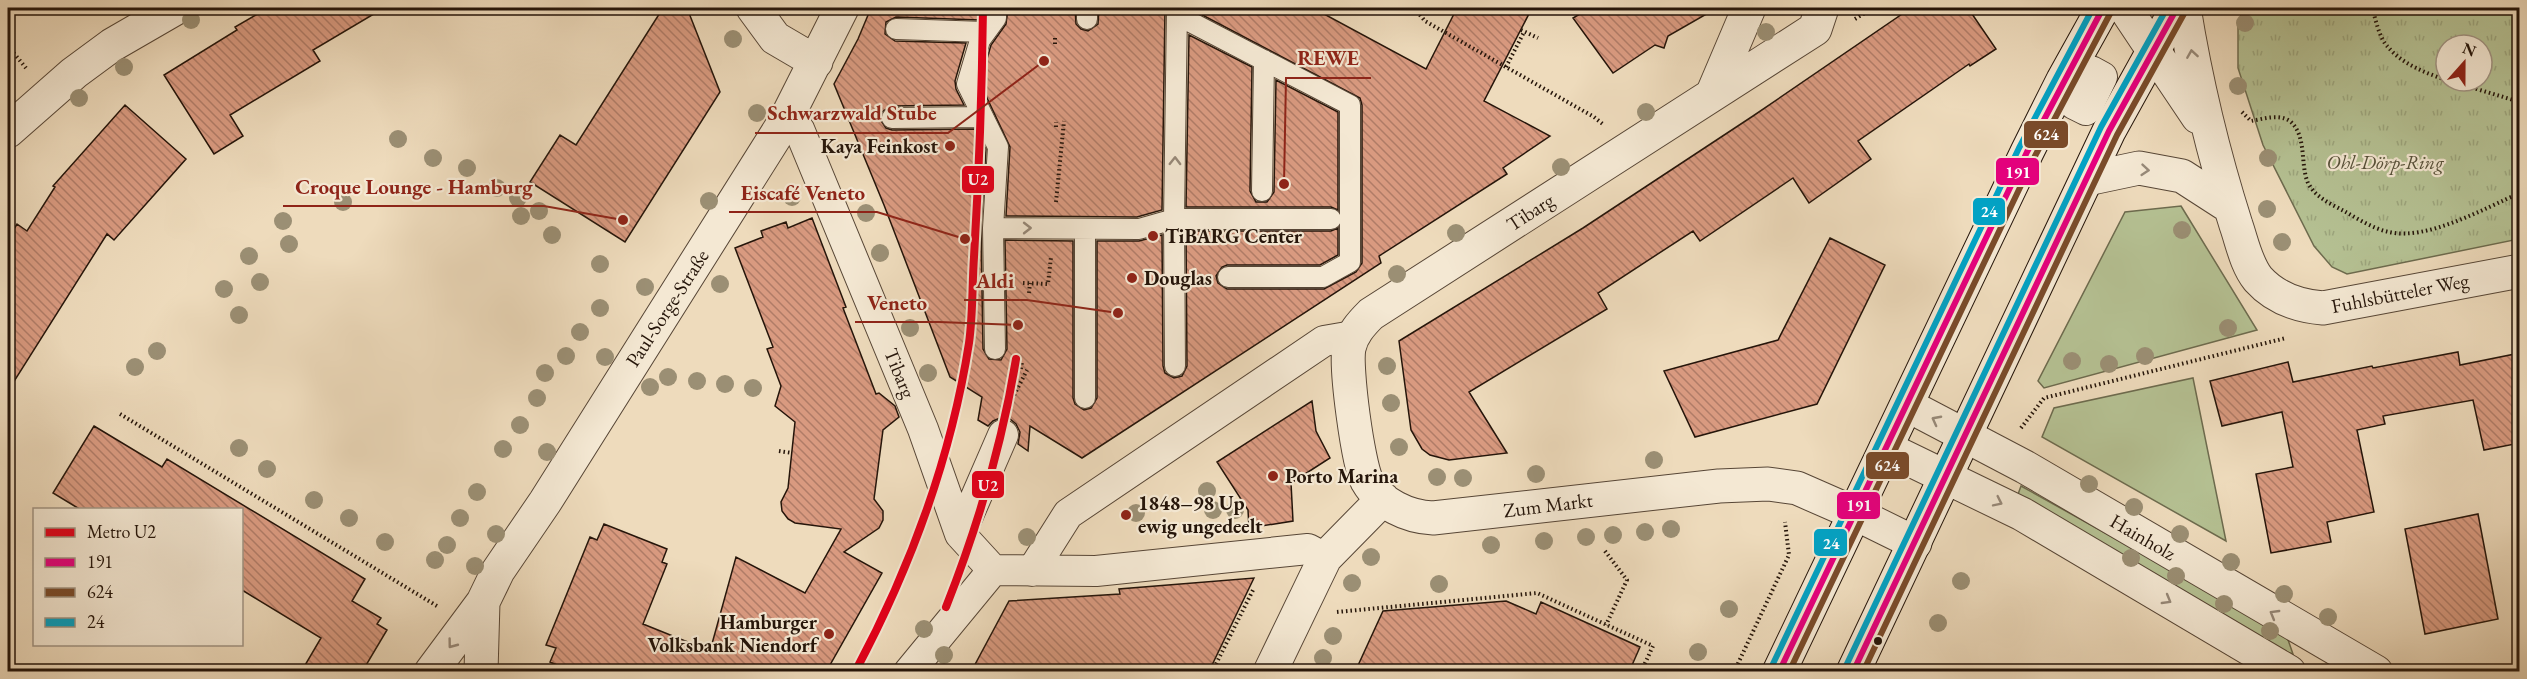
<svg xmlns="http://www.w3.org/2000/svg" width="2527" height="679" font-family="'EB Garamond',serif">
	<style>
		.green { fill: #b5c193; stroke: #6d6b4e; stroke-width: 1.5 }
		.park { fill: url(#park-tufts); stroke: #6d6b4e; stroke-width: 1.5; fill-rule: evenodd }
		.building { fill: url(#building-back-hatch); stroke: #25150a; stroke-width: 1.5 }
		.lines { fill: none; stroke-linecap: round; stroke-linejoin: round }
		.service-casing { stroke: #574636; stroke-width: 22 }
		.pedestrian-casing { stroke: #574636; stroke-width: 32 }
		.minor-casing { stroke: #574636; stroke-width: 35 }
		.tertiary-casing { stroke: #574636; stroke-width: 35 }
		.secondary-casing { stroke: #25150a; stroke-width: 35 }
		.path { stroke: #25150a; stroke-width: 4; stroke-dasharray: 1.5 3; stroke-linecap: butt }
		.service { stroke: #f4e8d3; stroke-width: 20 }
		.pedestrian { stroke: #f4e8d3; stroke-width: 30 }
		.minor { stroke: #f4e8d3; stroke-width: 33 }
		.tertiary { stroke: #f4e8d3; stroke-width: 33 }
		.secondary { stroke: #f4e8d3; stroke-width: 33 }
		.bus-1-casing { stroke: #f4e8d3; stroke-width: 10 }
		.bus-2-casing { stroke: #f4e8d3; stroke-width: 10 }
		.bus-3-casing { stroke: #f4e8d3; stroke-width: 10 }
		.bus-1 { stroke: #e5007d; stroke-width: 6 }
		.bus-2 { stroke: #7a4b2a; stroke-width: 6 }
		.bus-3 { stroke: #02a2c4; stroke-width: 6 }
		.metro-1-casing { stroke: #f4e8d3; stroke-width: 12 }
		.metro-1 { stroke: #e2001a; stroke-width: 8 }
		.tree { fill: #9b8f74 }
		.oneway { stroke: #978979 }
		.poi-dot { fill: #8f2418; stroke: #f4e8d3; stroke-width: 2 }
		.bus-dot { fill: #25150a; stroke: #f4e8d3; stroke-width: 2 }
		.labels { text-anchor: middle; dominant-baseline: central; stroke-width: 4.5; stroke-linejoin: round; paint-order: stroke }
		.poi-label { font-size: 20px; font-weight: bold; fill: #25150a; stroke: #f4e8d3; text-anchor: start }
		.park-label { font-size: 20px; font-style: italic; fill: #57513a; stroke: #f4e8d3 }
		.street-label { font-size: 20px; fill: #25150a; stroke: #f4e8d3 }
		.leader { fill: none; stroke: #8f2418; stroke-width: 2 }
		.callout-dot { fill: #8f2418; stroke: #f4e8d3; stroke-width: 2 }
		.callout-label { font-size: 21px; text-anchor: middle; font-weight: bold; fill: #8f2418; stroke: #f4e8d3; stroke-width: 4.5; stroke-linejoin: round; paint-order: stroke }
		.line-badge { stroke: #f4e8d3; stroke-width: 2 }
		.badge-label { font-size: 16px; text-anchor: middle; font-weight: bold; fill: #fff }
	</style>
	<defs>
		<pattern id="park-tufts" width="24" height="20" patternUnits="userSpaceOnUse" patternTransform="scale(1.5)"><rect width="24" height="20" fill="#b5c193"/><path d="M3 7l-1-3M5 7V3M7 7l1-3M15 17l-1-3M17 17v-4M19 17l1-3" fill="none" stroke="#9ca57d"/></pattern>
		<pattern id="building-back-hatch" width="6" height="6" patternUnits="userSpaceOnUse" patternTransform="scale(1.5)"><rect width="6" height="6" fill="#d99a80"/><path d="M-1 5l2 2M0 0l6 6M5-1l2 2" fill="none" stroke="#b07c67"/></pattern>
	</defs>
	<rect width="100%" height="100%" fill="#eedbbc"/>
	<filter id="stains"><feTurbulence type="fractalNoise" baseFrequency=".00333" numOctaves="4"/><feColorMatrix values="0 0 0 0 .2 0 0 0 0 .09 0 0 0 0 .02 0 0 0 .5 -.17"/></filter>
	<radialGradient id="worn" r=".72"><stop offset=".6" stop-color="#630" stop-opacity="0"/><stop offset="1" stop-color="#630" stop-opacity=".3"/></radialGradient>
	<path class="green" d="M2181 206 2257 330 2044 388 2038 381 2125 212Z
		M2193 378 2226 541 2042 437 2054 408Z
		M2021 486 2286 634 2293 654 2273 648 2017 497Z"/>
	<path class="park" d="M2243 8H2519V239L2347 274 2332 267 2314 246 2263 145 2238 68V25ZM2446 45H2482V81H2446Z"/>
	<path class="building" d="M268 8H384L313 50 320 61 230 115 243 136 214 154 164 75 237 30 235 27Z
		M663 8H687L720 92 625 242 530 182 560 135 576 145Z
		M871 8H984V14L980 20 896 17 886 22 885 34 895 41 966 43 955 81 956 89 964 105 891 106 882 112 880 119 886 128 892 130 976 129 986 149 981 228 983 349 989 359 1001 360 1007 349 1005 240 1073 241V398L1075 404 1084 410 1091 408 1097 398V241H1139L1162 235 1163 366 1165 373 1174 378 1182 376 1187 366 1186 231H1331L1338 228V255L1320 265H1227L1222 267 1216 276 1218 283 1227 289H1324L1356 272 1362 263V105L1360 98 1189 8H1313L1426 69 1457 8H1532L1484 101 1550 136 1503 168 1507 174 1379 256 1381 263 1082 458 1030 426 1028 451 1018 444 1020 432 1016 424 1010 419 1000 418 993 421 988 426 978 420 982 397 950 377 884 205 834 84 858 39Z
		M1008 8H1075L1076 24 1081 29 1088 31 1098 24 1099 8H1165L1162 210 1137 217 1006 216 1010 147 980 83 991 45 1006 24Z
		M1590 8H1717L1668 36 1664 48 1655 45 1613 73 1573 18Z
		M1911 8H1968L1996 49 1970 66 1969 64 1858 141 1871 159 1809 203 1793 178 1700 241 1693 231 1598 293 1607 309 1469 392 1507 453 1449 460 1430 455 1422 449 1411 430 1399 341 1583 228 1753 116Z
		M1189 35 1252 67 1250 191 1256 202H1267L1274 192 1276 80 1338 112V210L1331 207H1186Z
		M125 105 186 159 114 240 107 234 8 391V239L17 224 27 231 55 187 53 186Z
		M812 218 846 307 843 308 876 394 879 393 895 406 899 417 883 430 874 499 883 511V520L879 528 844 552 882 573 826 672H573L550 662 556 648 546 645 590 537 597 540 604 524 667 549 662 562 667 564 643 624 710 651 736 557 805 593 841 529 795 523 788 519 782 511 781 502 788 488 795 422 775 406 781 386 767 349 773 347 735 248 763 237 761 231 786 222 788 228Z
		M1830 238 1885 265 1817 404 1695 437 1664 371 1778 340Z
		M2458 352 2460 365 2520 353V443L2484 450 2473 400 2383 416 2385 424 2357 430 2374 512 2327 522 2331 542 2271 553 2256 474 2293 467 2282 412 2222 426 2210 381 2288 362 2293 382 2372 366 2373 368Z
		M1312 401 1316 431 1330 458 1291 483 1293 521 1249 528 1248 510 1217 462Z
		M94 426 162 467 167 459 365 579 352 601 381 618 377 624 387 630 362 672H301L321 638 242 590V510H81L53 493Z
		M2478 514 2498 619 2425 634 2405 529Z
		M1254 578 1212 665 1122 672H971L1009 601 1120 594 1119 589Z
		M1506 601 1536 614 1541 602 1640 647 1629 672H1355L1383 611Z"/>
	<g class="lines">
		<g class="service-casing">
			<path id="service" d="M996 8V18L980 40 967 84 998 147 993 228 1139 229 1174 219H1331
				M1177 15 1350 105V262L1323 277H1228
				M1087 19V8
				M896 29 985 32
				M892 118 982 117
				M1262 191 1264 60
				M993 228 995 349
				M1175 366 1174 219 1177 8
				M1085 398V229"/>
		</g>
		<g class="pedestrian-casing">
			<path id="pedestrian" d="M2091 71 2102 77 2086 110 2074 104Z
				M785 121 799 129 923 429 960 534 993 570 1096 571 1308 549 1325 558
				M960 534 1003 435
				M1032 571 1068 514 1324 341 1353 336
				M909 672 993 570"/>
		</g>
		<g class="minor-casing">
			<path id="minor" d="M753 8 775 38 816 62
				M1822 8 1815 29 1371 314C1361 324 1352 334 1349 348 1345 367 1358 464 1367 481 1380 504 1408 517 1433 518L1719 486 1768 484 1797 488 1854 513 1915 543
				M2184 8C2196 82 2213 153 2236 225 2242 242 2246 264 2258 279 2275 298 2298 306 2323 308L2520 271
				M2153 50 2198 117
				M1712 95 1749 8
				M8 131 74 73 112 45 176 8
				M2087 179 2139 168 2182 176 2230 207
				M1907 405 2025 467 2376 672
				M1886 448 2022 514 2289 672
				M483 602 498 571 545 502 785 121 842 8
				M431 672 483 602 481 672
				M1270 672 1325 558 1383 499"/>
		</g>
		<g class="tertiary-casing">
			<path id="tertiary" d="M2125 8 2153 50"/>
		</g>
		<g class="secondary-casing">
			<path id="secondary" d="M1779 672 2027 152 2063 80 2103 8
				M1853 672 2109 131 2177 8"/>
		</g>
		<path class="path" d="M1414 8 1425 21 1594 117 1604 125
			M2372 8C2376 20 2379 38 2388 47 2402 64 2426 73 2446 80
			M1855 19 1873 8
			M1521 30 1538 38
			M1055 44V35
			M8 46 26 68
			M1506 67 1524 32
			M2450 81 2520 102
			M2242 112 2251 121C2263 119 2280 113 2291 122 2307 137 2300 165 2308 183 2315 197 2331 204 2344 211 2358 219 2374 229 2389 232 2427 241 2485 208 2520 193
			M1056 127V122
			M1056 202 1064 121
			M1023 283 1048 284 1051 257
			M1029 293 1030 283
			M1021 369 1022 362
			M1010 403 1027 370
			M120 414 437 606
			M2021 428 2044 398 2286 338
			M779 451 792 453
			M1605 551 1627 580 1606 625
			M1337 612 1537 593 1653 646 1641 672
			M1212 672 1254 588
			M1734 672 1789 555 1785 522"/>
		<use href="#service" class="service"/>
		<use href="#pedestrian" class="pedestrian"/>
		<use href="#minor" class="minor"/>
		<use href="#tertiary" class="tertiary"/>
		<use href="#secondary" class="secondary"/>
		<g class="bus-1-casing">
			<path id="bus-1" d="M1779 672 2027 152 2103 8
				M1853 672 2109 131 2177 8"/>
		</g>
		<g class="bus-2-casing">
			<path id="bus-2" d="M1789 672 2035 156 2111 12
				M1863 672 2117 135 2185 12"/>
		</g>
		<g class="bus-3-casing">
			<path id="bus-3" d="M1771 668 2019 148 2093 8
				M1845 668 2101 127 2167 8"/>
		</g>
		<use href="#bus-1" class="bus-1"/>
		<use href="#bus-2" class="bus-2"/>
		<use href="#bus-3" class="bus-3"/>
		<g class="metro-1-casing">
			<path id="metro-1" d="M946 607C978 526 1002 445 1016 359
				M855 672C910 569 951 458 969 343 973 315 972 286 974 257 979 174 982 91 983 8"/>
		</g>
		<use href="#metro-1" class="metro-1"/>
	</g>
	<g class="tree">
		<circle cx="191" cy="20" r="9"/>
		<circle cx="2245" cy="23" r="9"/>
		<circle cx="1766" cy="32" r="9"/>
		<circle cx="733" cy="39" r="9"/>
		<circle cx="124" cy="67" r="9"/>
		<circle cx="2238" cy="86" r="9"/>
		<circle cx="79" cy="98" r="9"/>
		<circle cx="1646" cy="112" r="9"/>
		<circle cx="757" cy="113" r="9"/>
		<circle cx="398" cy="139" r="9"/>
		<circle cx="433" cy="158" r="9"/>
		<circle cx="2268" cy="158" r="9"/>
		<circle cx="1561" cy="167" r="9"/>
		<circle cx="467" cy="168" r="9"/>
		<circle cx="497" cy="188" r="9"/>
		<circle cx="792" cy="197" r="9"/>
		<circle cx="518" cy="198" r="9"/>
		<circle cx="709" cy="201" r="9"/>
		<circle cx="343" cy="202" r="9"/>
		<circle cx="2267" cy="209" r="9"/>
		<circle cx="539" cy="211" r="9"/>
		<circle cx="866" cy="213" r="9"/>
		<circle cx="521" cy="216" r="9"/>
		<circle cx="283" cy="221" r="9"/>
		<circle cx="2182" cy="230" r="9"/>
		<circle cx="1456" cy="233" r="9"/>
		<circle cx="552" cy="235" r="9"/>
		<circle cx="2282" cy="242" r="9"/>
		<circle cx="289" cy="244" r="9"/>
		<circle cx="880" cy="253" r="9"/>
		<circle cx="249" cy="256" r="9"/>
		<circle cx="600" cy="264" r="9"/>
		<circle cx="1397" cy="274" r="9"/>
		<circle cx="260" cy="282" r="9"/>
		<circle cx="720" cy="284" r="9"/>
		<circle cx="645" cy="287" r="9"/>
		<circle cx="224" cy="289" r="9"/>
		<circle cx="600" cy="308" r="9"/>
		<circle cx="239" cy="315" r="9"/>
		<circle cx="910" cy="328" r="9"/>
		<circle cx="2228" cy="328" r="9"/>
		<circle cx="580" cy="332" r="9"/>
		<circle cx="157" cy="351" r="9"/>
		<circle cx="566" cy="356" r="9"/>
		<circle cx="2145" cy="356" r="9"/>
		<circle cx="605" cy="357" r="9"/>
		<circle cx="2072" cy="361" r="9"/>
		<circle cx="2109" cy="364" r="9"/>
		<circle cx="1387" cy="366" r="9"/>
		<circle cx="135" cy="367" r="9"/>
		<circle cx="545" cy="373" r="9"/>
		<circle cx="928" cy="373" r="9"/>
		<circle cx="668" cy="377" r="9"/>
		<circle cx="697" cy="381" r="9"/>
		<circle cx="725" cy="384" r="9"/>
		<circle cx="650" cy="387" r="9"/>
		<circle cx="753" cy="388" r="9"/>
		<circle cx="537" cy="398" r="9"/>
		<circle cx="1391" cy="403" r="9"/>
		<circle cx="520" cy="425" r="9"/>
		<circle cx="1399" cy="447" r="9"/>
		<circle cx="239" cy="448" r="9"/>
		<circle cx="503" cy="449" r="9"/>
		<circle cx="547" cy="452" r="9"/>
		<circle cx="1654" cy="460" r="9"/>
		<circle cx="267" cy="469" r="9"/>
		<circle cx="1536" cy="474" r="9"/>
		<circle cx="1437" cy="477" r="9"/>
		<circle cx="1463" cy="478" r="9"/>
		<circle cx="2089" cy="484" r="9"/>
		<circle cx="1207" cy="491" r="9"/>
		<circle cx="477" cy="492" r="9"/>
		<circle cx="314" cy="500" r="9"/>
		<circle cx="2134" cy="507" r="9"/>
		<circle cx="1213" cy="510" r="9"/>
		<circle cx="1235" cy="510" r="9"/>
		<circle cx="1136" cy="513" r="9"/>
		<circle cx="349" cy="518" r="9"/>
		<circle cx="460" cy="518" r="9"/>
		<circle cx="1671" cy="529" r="9"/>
		<circle cx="1645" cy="532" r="9"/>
		<circle cx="496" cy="534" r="9"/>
		<circle cx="2180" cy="534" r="9"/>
		<circle cx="1613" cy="535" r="9"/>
		<circle cx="1027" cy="537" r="9"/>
		<circle cx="1586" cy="537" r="9"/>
		<circle cx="1544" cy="541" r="9"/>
		<circle cx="385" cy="542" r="9"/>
		<circle cx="447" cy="545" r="9"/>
		<circle cx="1491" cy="545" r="9"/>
		<circle cx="1371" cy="557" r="9"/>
		<circle cx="2131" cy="558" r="9"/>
		<circle cx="435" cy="560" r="9"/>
		<circle cx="2231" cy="562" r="9"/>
		<circle cx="475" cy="566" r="9"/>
		<circle cx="2176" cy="576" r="9"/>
		<circle cx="1961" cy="581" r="9"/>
		<circle cx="1352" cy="583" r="9"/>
		<circle cx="1439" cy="584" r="9"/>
		<circle cx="2284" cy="594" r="9"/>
		<circle cx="2224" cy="604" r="9"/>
		<circle cx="1729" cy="609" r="9"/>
		<circle cx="2328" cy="617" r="9"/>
		<circle cx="1938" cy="623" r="9"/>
		<circle cx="924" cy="629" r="9"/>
		<circle cx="2270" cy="631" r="9"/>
		<circle cx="1333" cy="636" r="9"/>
		<circle cx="1698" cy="652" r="9"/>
		<circle cx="944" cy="655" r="9"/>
		<circle cx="1323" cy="658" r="9"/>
	</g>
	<defs><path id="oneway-chevron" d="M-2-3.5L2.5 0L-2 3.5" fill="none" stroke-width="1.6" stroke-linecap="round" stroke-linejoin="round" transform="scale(1.5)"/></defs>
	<g class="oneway">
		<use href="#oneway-chevron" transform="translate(2192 54) rotate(-99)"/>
		<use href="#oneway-chevron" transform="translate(1175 161) rotate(-89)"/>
		<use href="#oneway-chevron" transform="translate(2145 170) rotate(5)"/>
		<use href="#oneway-chevron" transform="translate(1027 228)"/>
		<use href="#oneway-chevron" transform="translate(1936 420) rotate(-152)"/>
		<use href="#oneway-chevron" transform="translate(1998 502) rotate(26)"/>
		<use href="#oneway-chevron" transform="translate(2167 600) rotate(30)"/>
		<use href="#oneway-chevron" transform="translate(2274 614) rotate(-150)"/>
		<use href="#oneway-chevron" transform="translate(452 644) rotate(127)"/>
	</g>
	<g class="poi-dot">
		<circle cx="950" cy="146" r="6"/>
		<circle cx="1153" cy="236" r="6"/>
		<circle cx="1132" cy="278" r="6"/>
		<circle cx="1273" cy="476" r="6"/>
		<circle cx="1126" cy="515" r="6"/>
		<circle cx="829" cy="634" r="6"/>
	</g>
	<circle class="bus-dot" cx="1878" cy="641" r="5"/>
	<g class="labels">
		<g class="poi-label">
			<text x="938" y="146" text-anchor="end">Kaya Feinkost</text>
			<text x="1165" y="236">TiBARG Center</text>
			<text x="1144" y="278">Douglas</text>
			<text x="1285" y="476">Porto Marina</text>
			<text x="1138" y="503">1848–98 Up<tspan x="1138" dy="23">ewig ungedeelt</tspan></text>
			<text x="817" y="622" text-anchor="end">Hamburger<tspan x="817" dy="23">Volksbank Niendorf</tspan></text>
		</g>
		<g class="park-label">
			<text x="2385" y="162">Ohl-Dörp-Ring</text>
		</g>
		<g class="street-label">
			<text transform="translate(1530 212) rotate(-33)">Tibarg</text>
			<text transform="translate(2400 293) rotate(-11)">Fuhlsbütteler Weg</text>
			<text transform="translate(667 308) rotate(-57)">Paul-Sorge-Straße</text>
			<text transform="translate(900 373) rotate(68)">Tibarg</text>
			<text transform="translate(1548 505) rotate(-7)">Zum Markt</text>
			<text transform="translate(2143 537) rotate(30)">Hainholz</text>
		</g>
	</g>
	<path class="leader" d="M1284 184L1286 78H1371M1044 61L948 133H755M623 220L544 206H283M965 239L877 212H729M1118 313L1027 300H964M1018 325L939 322H855"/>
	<g class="callout-dot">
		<circle cx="1284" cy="184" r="6"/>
		<circle cx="1044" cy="61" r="6"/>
		<circle cx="623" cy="220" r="6"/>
		<circle cx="965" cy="239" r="6"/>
		<circle cx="1118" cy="313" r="6"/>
		<circle cx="1018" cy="325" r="6"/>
	</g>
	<g class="callout-label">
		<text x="1328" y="65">REWE</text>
		<text x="852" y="120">Schwarzwald Stube</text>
		<text x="414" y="194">Croque Lounge - Hamburg</text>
		<text x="803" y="200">Eiscafé Veneto</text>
		<text x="995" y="288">Aldi</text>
		<text x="897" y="310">Veneto</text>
	</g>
	<g class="line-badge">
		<rect x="2023" y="120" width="46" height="29" rx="6" fill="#7a4b2a"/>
		<rect x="1995" y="157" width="45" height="29" rx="6" fill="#e5007d"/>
		<rect x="961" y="165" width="34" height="29" rx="6" fill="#e2001a"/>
		<rect x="1972" y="197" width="34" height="29" rx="6" fill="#02a2c4"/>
		<rect x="1865" y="451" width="45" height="29" rx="6" fill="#7a4b2a"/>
		<rect x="971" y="470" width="34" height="29" rx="6" fill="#e2001a"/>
		<rect x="1836" y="491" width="45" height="29" rx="6" fill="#e5007d"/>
		<rect x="1813" y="528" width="35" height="29" rx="6" fill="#02a2c4"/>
	</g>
	<g class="badge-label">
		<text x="2046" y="140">624</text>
		<text x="2018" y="178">191</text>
		<text x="978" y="185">U2</text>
		<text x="1989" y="217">24</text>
		<text x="1887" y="471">624</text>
		<text x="988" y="491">U2</text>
		<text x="1859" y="511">191</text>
		<text x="1831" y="549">24</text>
	</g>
	<rect width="2527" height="679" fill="none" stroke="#eedbbc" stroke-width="30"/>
	<rect x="9" y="9" width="2509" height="661" fill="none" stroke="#25150a" stroke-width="3"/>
	<rect x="15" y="15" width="2497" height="649" fill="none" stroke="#25150a" stroke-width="1.5"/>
	<rect x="33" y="508" width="210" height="138" fill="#f4e8d3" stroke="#a19483" stroke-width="1.5"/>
	<rect x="45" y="528" width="30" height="9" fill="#e2001a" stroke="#a19483" stroke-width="1.5"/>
	<text x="87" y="538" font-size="18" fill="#25150a">Metro U2</text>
	<rect x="45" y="558" width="30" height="9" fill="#e5007d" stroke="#a19483" stroke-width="1.5"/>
	<text x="87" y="568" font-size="18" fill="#25150a">191</text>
	<rect x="45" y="588" width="30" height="9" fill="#7a4b2a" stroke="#a19483" stroke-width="1.5"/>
	<text x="87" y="598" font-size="18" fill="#25150a">624</text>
	<rect x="45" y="618" width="30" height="9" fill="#02a2c4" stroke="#a19483" stroke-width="1.5"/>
	<text x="87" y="628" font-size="18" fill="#25150a">24</text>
	<g transform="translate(2464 63) rotate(21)"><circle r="28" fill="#f4e8d3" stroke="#a19483" stroke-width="1.5"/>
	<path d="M0-4.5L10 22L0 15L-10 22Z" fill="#8f2418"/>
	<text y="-9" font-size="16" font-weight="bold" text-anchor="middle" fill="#25150a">N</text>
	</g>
	<rect width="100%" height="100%" filter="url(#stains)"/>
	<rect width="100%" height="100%" fill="url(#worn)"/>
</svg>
